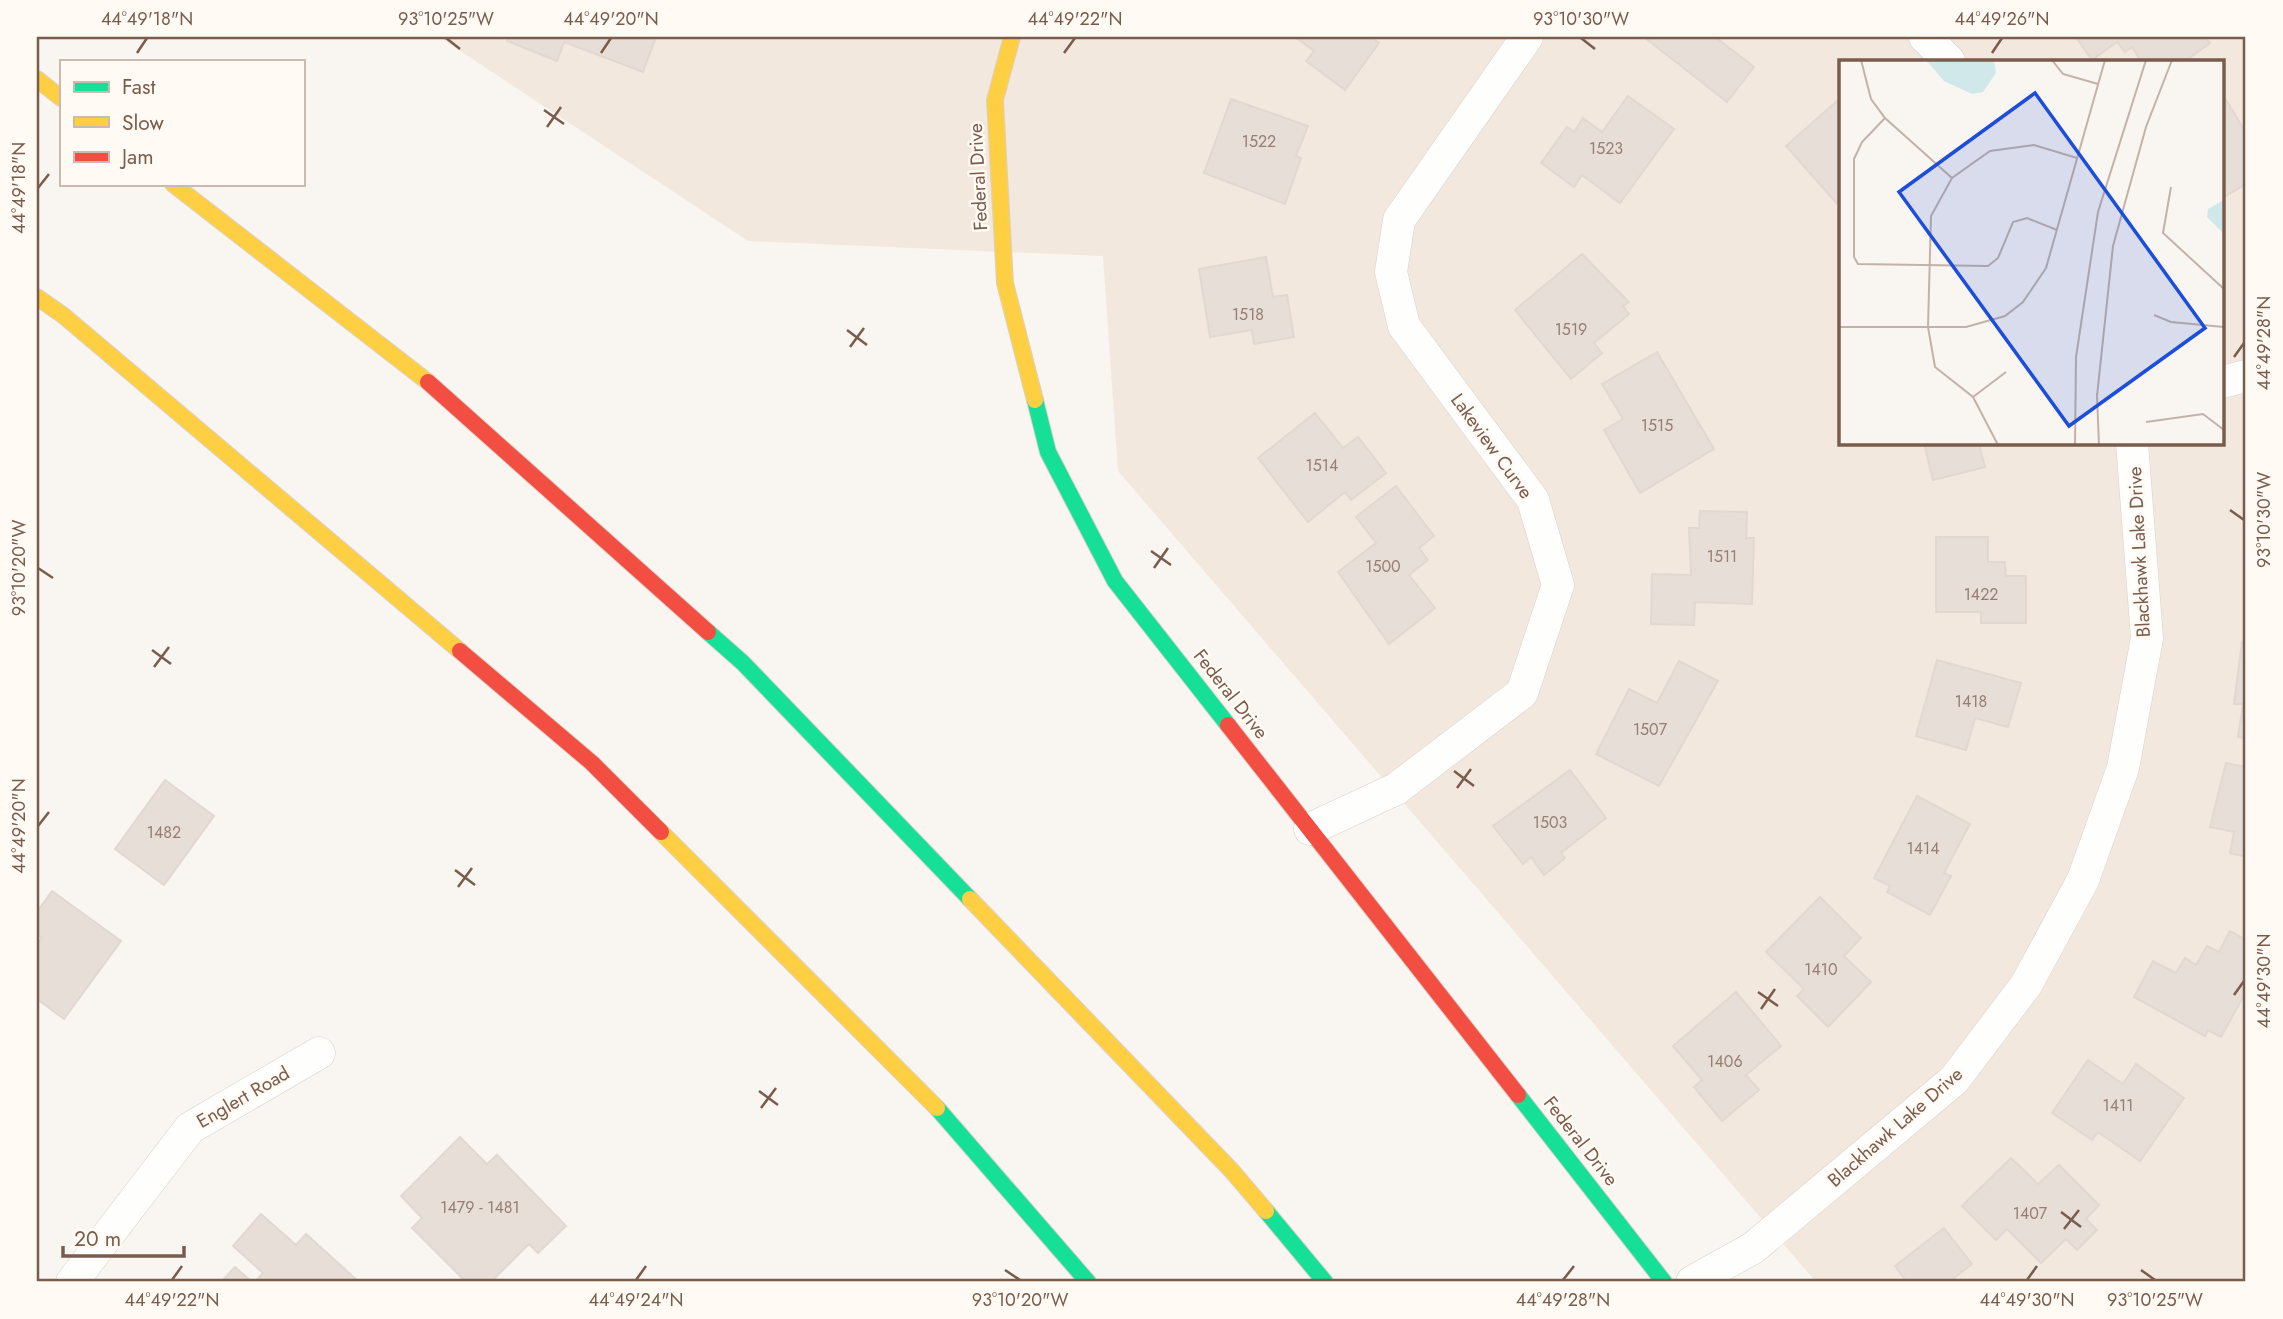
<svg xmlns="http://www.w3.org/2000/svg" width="2283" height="1319" font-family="Jost,sans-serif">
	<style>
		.residential { fill: #f2e8de; fill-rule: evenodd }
		.building { fill: #e6ded7; stroke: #e2d8d2; stroke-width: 2 }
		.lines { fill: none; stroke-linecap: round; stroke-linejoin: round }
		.street-casing { stroke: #d7d1cb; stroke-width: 33 }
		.fast-casing { stroke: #d9d2cb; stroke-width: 18 }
		.slow-casing { stroke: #d9d2cb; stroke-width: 18 }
		.jam-casing { stroke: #d9d2cb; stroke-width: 18 }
		.street { stroke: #fefefd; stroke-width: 32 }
		.fast { stroke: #16e098; stroke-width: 16 }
		.slow { stroke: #ffcf43; stroke-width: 16 }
		.jam { stroke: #f24e42; stroke-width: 16 }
		.ticks { fill: none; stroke: #7a5c4d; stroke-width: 2.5 }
		.labels { text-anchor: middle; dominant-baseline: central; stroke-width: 5; stroke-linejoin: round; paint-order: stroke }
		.number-label { font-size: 16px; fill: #977e72 }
		.street-label { font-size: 19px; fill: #7a5c4d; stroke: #fffaf3 }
		.inset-road { fill: none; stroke: #c2b3aa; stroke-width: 2 }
		.view { fill: #1d4ed8; fill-opacity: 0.15; stroke: #1d4ed8; stroke-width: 3.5 }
		.inset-edge { fill: none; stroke: #7a5c4d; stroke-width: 3.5 }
		.neatline { fill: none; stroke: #7a5c4d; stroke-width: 2.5 }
		.ticks-label { font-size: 18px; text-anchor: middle; fill: #7a5c4d }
	</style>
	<rect width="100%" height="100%" fill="#f9f5f0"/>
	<path class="residential" d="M439 37H2246V1282H1816L1118 471 1103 256 748 241ZM1840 61H2222V443H1840Z"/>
	<path class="building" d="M508 37H656L643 72 564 42 557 61 507 41Z
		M1295 37H1371L1379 43 1345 90 1306 61 1314 51Z
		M1644 37H1721L1718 39 1754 67 1727 102Z
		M2076 37H2205L2210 43 2185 61H2141L2132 47 2125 52 2117 42 2092 60Z
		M2222 93 2246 133V184L2224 197Z
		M1628 96 1674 129 1620 203 1582 175 1574 187 1541 163 1567 127 1574 132 1583 118 1602 132Z
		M1231 99 1308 126 1296 156 1301 158 1285 204 1204 173Z
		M1838 100 1840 103V207L1786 146Z
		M1582 254 1629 302 1623 306 1629 314 1594 343 1602 353 1571 379 1515 310Z
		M1266 257 1273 297 1287 295 1294 337 1254 344 1252 330 1210 337 1199 269Z
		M1657 352 1714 449 1640 493 1604 430 1623 419 1602 384Z
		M1315 413 1343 448 1358 437 1386 473 1351 500 1345 492 1308 522 1258 458Z
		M1924 443H1985L1979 444 1985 467 1933 480Z
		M1396 486 1434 536 1419 548 1428 560 1409 575 1435 608 1389 644 1338 572 1376 543 1356 517Z
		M1700 511 1747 512 1746 538H1754L1752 604 1695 602 1694 625 1651 624 1652 574 1691 575 1689 528H1699Z
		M1936 537H1988V562H2005L2006 576H2026V623H1981V612H1936Z
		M2242 642H2246V738L2238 737 2243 704H2234Z
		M1937 660 2021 683 2008 727 1975 718 1966 750 1916 736Z
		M1679 661 1718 681 1659 786 1596 754 1629 689 1657 703Z
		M2226 763 2246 767V857L2230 853 2234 832 2210 827Z
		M1570 770 1606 818 1561 853 1565 858 1544 875 1531 857 1523 864 1493 826Z
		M165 780 214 816 164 885 115 849Z
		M1917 796 1970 824 1944 873 1951 876 1930 915 1887 892 1890 886 1874 878Z
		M52 891 121 941 64 1019 37 999V944L42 938 37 934V912Z
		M1820 897 1861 938 1844 956 1871 982 1828 1027 1797 996 1804 989 1766 952Z
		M2230 931 2246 940V992L2221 1037 2208 1030 2205 1036 2134 997 2153 961 2176 973 2185 958 2196 965 2207 946 2219 952Z
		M1736 992 1781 1046 1746 1075 1759 1090 1722 1121 1694 1087 1702 1080 1673 1046Z
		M2088 1060 2123 1084 2136 1064 2184 1098 2140 1161 2098 1132 2092 1140 2052 1113Z
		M460 1137 487 1164 497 1155 566 1226 538 1253 529 1244 491 1282H466L412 1228 422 1218 401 1196Z
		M2011 1158 2038 1184 2059 1165 2099 1205 2086 1219 2097 1230 2077 1250 2066 1239 2041 1263 2007 1229 1996 1240 1962 1206Z
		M261 1214 296 1245 306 1234 359 1282H255L263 1273 233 1246Z
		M1944 1228 1972 1264 1954 1278 1958 1282H1907L1895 1266Z
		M235 1267 252 1282H221Z"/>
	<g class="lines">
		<g class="street-casing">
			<path id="street" d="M1925 37 1949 61
				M2222 382 2246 376
				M1310 829 1396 789 1522 693 1558 585 1533 500 1404 326 1391 272 1399 220 1527 37
				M72 1282 190 1128 319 1053
				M1692 1282 1753 1248 1954 1080 2026 985 2083 880 2123 768 2147 638 2132 443"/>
		</g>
		<g class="fast-casing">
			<path id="fast" d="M1035 400 1048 452 1115 581 1228 725
				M708 632 743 663 970 899
				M1518 1095 1664 1282
				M937 1108 1088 1282
				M1266 1211 1325 1282"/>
		</g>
		<g class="slow-casing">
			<path id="slow" d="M1012 37 995 100 1005 283 1035 400
				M37 79 61 98
				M173 184 428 382
				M37 297 64 316 460 651
				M661 832 937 1108
				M970 899 1232 1171 1266 1211"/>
		</g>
		<g class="jam-casing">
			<path id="jam" d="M428 382 708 632
				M460 651 592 763 661 832
				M1228 725 1518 1095"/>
		</g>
		<use href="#street" class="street"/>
		<use href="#fast" class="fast"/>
		<use href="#slow" class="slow"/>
		<use href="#jam" class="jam"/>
	</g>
	<path class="ticks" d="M446 38 460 49M1581 38 1595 49M137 53 147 38M601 53 611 38M1064 53 1075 38M1992 53 2002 38M544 110 564 124M547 127 561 107M38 188 49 174M847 330 867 345M850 347 864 328M2234 357 2244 343M2230 510 2244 520M1151 551 1171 565M38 568 53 578M1154 568 1168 548M152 650 171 664M154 667 169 647M1454 771 1474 786M1457 788 1471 769M38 826 49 812M455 870 475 885M458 887 472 868M1758 992 1778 1006M2234 995 2244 981M1761 1009 1775 989M759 1091 778 1105M761 1108 776 1088M2061 1212 2081 1227M2064 1229 2079 1210M1005 1270 1020 1280M2141 1270 2155 1280M172 1280 182 1266M636 1280 646 1266M1563 1280 1574 1266M2027 1280 2037 1266"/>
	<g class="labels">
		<g class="number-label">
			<text x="1259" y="141">1522</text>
			<text x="1606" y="148">1523</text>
			<text x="1248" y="314">1518</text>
			<text x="1571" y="329">1519</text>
			<text x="1657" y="425">1515</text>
			<text x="1322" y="465">1514</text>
			<text x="1722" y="556">1511</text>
			<text x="1383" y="566">1500</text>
			<text x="1981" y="594">1422</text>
			<text x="1971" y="701">1418</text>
			<text x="1650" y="729">1507</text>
			<text x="1550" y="822">1503</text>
			<text x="164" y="832">1482</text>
			<text x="1923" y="848">1414</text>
			<text x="1821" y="969">1410</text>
			<text x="1725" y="1061">1406</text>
			<text x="2118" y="1105">1411</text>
			<text x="480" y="1207">1479 - 1481</text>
			<text x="2030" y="1213">1407</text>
		</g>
		<g class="street-label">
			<text transform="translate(978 177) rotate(-93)">Federal Drive</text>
			<text transform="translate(1492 446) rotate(54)">Lakeview Curve</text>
			<text transform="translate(2139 552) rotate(-93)">Blackhawk Lake Drive</text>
			<text transform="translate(1231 694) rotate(52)">Federal Drive</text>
			<text transform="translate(243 1097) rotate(-30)">Englert Road</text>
			<text transform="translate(1895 1127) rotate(-41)">Blackhawk Lake Drive</text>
			<text transform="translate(1581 1141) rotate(52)">Federal Drive</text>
		</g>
	</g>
	<g transform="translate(1839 60)">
		<rect width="385" height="385" fill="#f9f5f0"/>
		<path d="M87 0H155L157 13 144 32 133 34 105 21ZM385 140V174L368 157 369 149Z" fill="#d0e8ea"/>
		<path class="inset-road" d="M22 0 32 39 46 58 113 118M213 0 224 14 259 24M46 58 23 82 15 99V197L19 204 149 206 159 198 174 162 188 158 218 170M332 127 324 173 385 229M315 255 332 262 385 267M0 267H127L166 256 184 242 207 208 266 0M134 337 167 312M307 362 364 354 385 370M159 385 134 337 96 307 89 267 92 156 113 118 151 91 195 85 238 98M236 385 237 297 259 152 307 0M260 385 258 336 274 186 307 67 333 0"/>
		<path class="view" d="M196 33 366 268 230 366 60 132Z"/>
		<rect width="385" height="385" class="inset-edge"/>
	</g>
	<rect width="2283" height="1319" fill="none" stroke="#fffaf3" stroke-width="77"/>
	<rect x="60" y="60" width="245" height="126" fill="#fffaf3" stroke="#cabbb1" stroke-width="2"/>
	<rect x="74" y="82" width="35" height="10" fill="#16e098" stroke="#cabbb1" stroke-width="2"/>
	<text x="122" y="94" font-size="21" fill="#7a5c4d">Fast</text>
	<rect x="74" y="117" width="35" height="10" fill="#ffcf43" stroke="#cabbb1" stroke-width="2"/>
	<text x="122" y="130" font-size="21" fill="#7a5c4d">Slow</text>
	<rect x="74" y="152" width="35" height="10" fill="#f24e42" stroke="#cabbb1" stroke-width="2"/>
	<text x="122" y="164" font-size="21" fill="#7a5c4d">Jam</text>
	<path d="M63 1246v10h121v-10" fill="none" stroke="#7a5c4d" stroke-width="3.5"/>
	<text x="74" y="1246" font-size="21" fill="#7a5c4d" stroke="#fffaf3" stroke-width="5" paint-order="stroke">20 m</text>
	<rect x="38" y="38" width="2206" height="1242" class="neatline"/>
	<g class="ticks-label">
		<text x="147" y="25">44°49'18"N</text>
		<text x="446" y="25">93°10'25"W</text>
		<text x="611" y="25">44°49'20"N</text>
		<text x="1075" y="25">44°49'22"N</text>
		<text x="1581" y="25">93°10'30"W</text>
		<text x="2002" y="25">44°49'26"N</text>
		<text transform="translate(19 188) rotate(-90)" y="6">44°49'18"N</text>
		<text transform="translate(2264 343) rotate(-90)" y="6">44°49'28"N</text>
		<text transform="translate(2264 520) rotate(-90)" y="6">93°10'30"W</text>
		<text transform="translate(19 568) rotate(-90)" y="6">93°10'20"W</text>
		<text transform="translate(19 826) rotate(-90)" y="6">44°49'20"N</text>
		<text transform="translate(2264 981) rotate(-90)" y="6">44°49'30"N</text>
		<text x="172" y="1306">44°49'22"N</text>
		<text x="636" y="1306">44°49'24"N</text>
		<text x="1020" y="1306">93°10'20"W</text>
		<text x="1563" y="1306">44°49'28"N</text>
		<text x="2027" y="1306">44°49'30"N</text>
		<text x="2155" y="1306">93°10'25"W</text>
	</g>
</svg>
